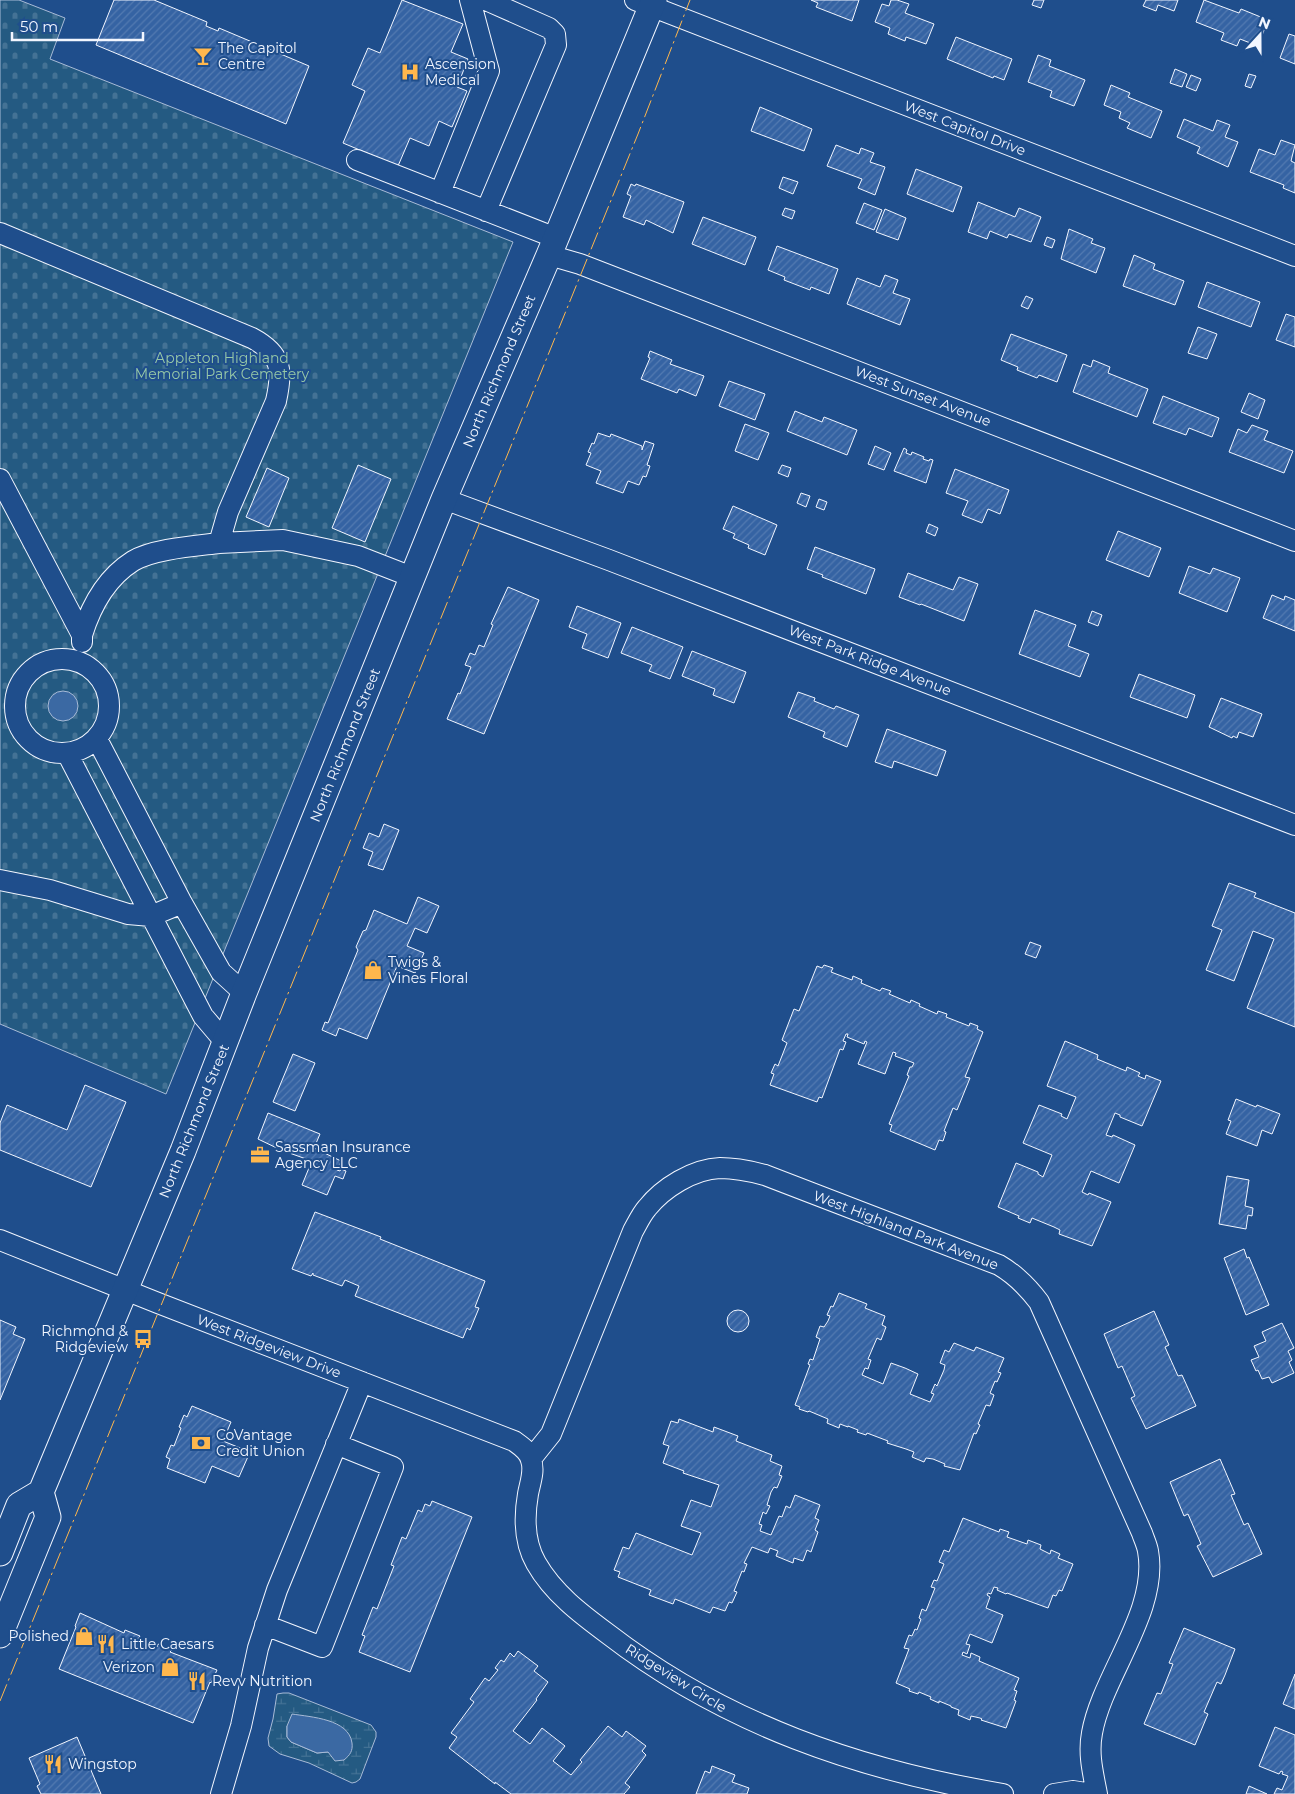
<svg xmlns="http://www.w3.org/2000/svg" width="1295" height="1794" font-family="Montserrat,sans-serif">
	<style>
		.wetland { fill: url(#wetland-marsh); stroke: #a8bbd7; fill-rule: evenodd }
		.cemetery { fill: url(#cemetery-stones); stroke: #a8bbd7 }
		.water { fill: #3b69a3; stroke: #a8bbd7 }
		.building { fill: url(#building-hatch); stroke: #f2f6ff }
		.lines { fill: none; stroke-linecap: round; stroke-linejoin: round }
		.minor-casing { stroke: #f2f6ff; stroke-width: 22 }
		.major-casing { stroke: #f2f6ff; stroke-width: 27 }
		.minor { stroke: #1f4e8c; stroke-width: 20 }
		.major { stroke: #1f4e8c; stroke-width: 25 }
		.power { stroke: #ffb74d; stroke-width: 1; stroke-dasharray: 18 4 2.5 4; stroke-linecap: butt }
		.labels { text-anchor: middle; dominant-baseline: central; stroke-width: 4; stroke-linejoin: round; paint-order: stroke }
		.poi-label { font-size: 14px; fill: #f2f6ff; stroke: #1f4e8c; text-anchor: start }
		.street-label { font-size: 14px; fill: #f2f6ff; stroke: #1f4e8c }
		.park-label { font-size: 14px; fill: #97c8a6; stroke: #1f4e8c }
	</style>
	<defs>
		<pattern id="wetland-marsh" width="20" height="14" patternUnits="userSpaceOnUse" patternTransform="scale(1.25)"><rect width="20" height="14" fill="#245a82"/><path d="M1 5h8M5 5V1M11 12h8M15 12V8" fill="none" stroke="#447295"/></pattern>
		<pattern id="cemetery-stones" width="16" height="16" patternUnits="userSpaceOnUse" patternTransform="scale(1.25)"><rect width="16" height="16" fill="#245a82"/><path d="M2 7V4a2 2 0 0 1 4 0v3zM10 15v-3a2 2 0 0 1 4 0v3z" fill="#447295"/></pattern>
		<pattern id="building-hatch" width="6" height="6" patternUnits="userSpaceOnUse" patternTransform="scale(1.25)"><rect width="6" height="6" fill="#3563a3"/><path d="M-1 1l2-2M0 6l6-6M5 7l2-2" fill="none" stroke="#537ab1"/></pattern>
	</defs>
	<rect width="100%" height="100%" fill="#1f4e8c"/>
	<path class="wetland" d="M283 1693H289L371 1725 376 1732V1737L360 1779 356 1782 352 1783 309 1763 280 1754 269 1746 268 1738 273 1719 277 1694ZM287 1726 344 1760 328 1752 317 1753 291 1742 287 1737Z"/>
	<path class="cemetery" d="M0 0H19L65 18 50 59 513 242 166 1094 0 1024Z"/>
	<path class="water" d="M48 706a15 15 0 1 1 30 0a15 15 0 1 1-30 0Z
		M292 1714C311 1717 349 1719 352 1743 353 1751 350 1755 344 1760L335 1761 328 1752 317 1753 291 1742 287 1737V1726Z"/>
	<path class="building" d="M114 0H154L207 22 206 26 218 31 219 28 309 66 286 124 96 45Z
		M402 0 463 24 451 52 468 59 457 87 467 91 452 127 439 121 429 146 410 138 398 166 343 143 365 91 352 85 368 48 380 53Z
		M811 0H859L852 21 816 7 818 3Z
		M891 0H897L909 4 905 13 934 24 926 44 906 37 905 41 888 34 890 28 875 22 882 4 889 6Z
		M1034 0H1044L1041 8 1032 5Z
		M1146 0H1178L1174 11 1158 5 1156 11 1143 6Z
		M1204 0 1239 13 1241 9 1268 20 1258 46 1240 39 1237 46 1221 40 1224 33 1196 22Z
		M1289 34 1295 36V64L1280 58Z
		M956 37 1012 59 1004 80 994 76 993 78 947 59Z
		M1038 55 1051 60 1049 66 1085 80 1074 106 1050 97 1052 91 1028 82Z
		M1175 69 1187 74 1182 87 1170 83Z
		M1249 74 1256 76 1251 88 1245 86Z
		M1191 75 1201 79 1196 91 1186 87Z
		M1111 85 1130 93 1128 97 1162 111 1151 138 1127 128 1130 123 1119 118 1121 112 1104 105Z
		M760 107 812 129 804 151 751 131Z
		M1184 119 1213 131 1217 120 1230 125 1225 137 1238 142 1228 167 1197 153 1200 147 1177 137Z
		M1281 140 1295 145 1291 161 1295 163V193L1283 188 1284 185 1250 172 1259 149 1275 155Z
		M836 145 859 154 861 148 874 153 870 162 885 167 875 195 858 188 862 179 827 166Z
		M916 169 962 187 953 212 907 194Z
		M783 177 798 182 793 194 779 188Z
		M631 184 635 186 636 184 684 202 673 233 646 220 644 225 623 217 631 196 627 194Z
		M978 202 1015 217 1019 208 1041 217 1031 242 1009 234 1007 238 990 231 987 239 968 232Z
		M864 203 882 210 874 230 856 223Z
		M785 208 795 211 792 219 782 215Z
		M885 209 906 218 898 240 876 232Z
		M703 217 756 237 745 265 692 244Z
		M1069 229 1093 239 1091 243 1105 248 1096 273 1061 259Z
		M1047 237 1055 240 1052 248 1044 245Z
		M777 246 838 269 829 294 811 287 810 290 784 280 785 277 768 270Z
		M1134 255 1155 264 1153 269 1184 281 1175 305 1123 286Z
		M885 275 898 280 893 293 910 299 900 325 847 304 857 278 880 287Z
		M1207 282 1260 302 1251 327 1198 307Z
		M1026 296 1033 299 1028 309 1021 306Z
		M1286 314 1295 317V347L1276 340Z
		M1198 327 1217 334 1207 359 1188 353Z
		M1011 334 1067 355 1057 382 1039 375 1037 378 1017 370 1018 367 1001 360Z
		M650 351 672 360 670 364 704 376 696 396 679 389 677 393 641 379 650 358 648 357Z
		M1093 360 1110 367 1108 373 1148 389 1137 417 1073 392 1083 364 1091 367Z
		M729 381 765 394 755 420 719 406Z
		M1249 393 1265 400 1258 419 1241 412Z
		M1163 396 1219 418 1212 437 1189 428 1186 435 1153 423Z
		M795 411 822 422 824 417 857 430 847 455 787 431Z
		M745 424 769 433 758 460 735 451Z
		M1252 425 1268 431 1264 440 1293 451 1284 473 1229 452 1238 429 1247 433Z
		M598 433 610 437 611 434 642 446V450L645 441 654 444 647 465 650 466 646 477 643 476 639 485 628 481 623 493 596 483 601 471 586 465 591 453 588 452 592 443 594 444Z
		M875 446 891 453 884 470 868 464Z
		M904 448 907 450 906 453 911 455 912 452 924 457 923 459 929 461 930 459 933 460 926 483 894 471Z
		M358 465 391 479 365 542 332 528Z
		M782 465 791 468 788 477 778 473Z
		M267 468 289 478 269 527 246 517Z
		M955 469 1009 490 1000 514 988 509 982 523 962 515 968 501 946 493Z
		M801 493 810 496 806 507 797 503Z
		M819 499 827 502 824 510 816 507Z
		M733 506 777 525 765 555 748 548 749 545 733 538 735 534 723 529Z
		M929 524 938 528 935 536 926 532Z
		M1118 531 1161 548 1149 577 1106 560Z
		M815 547 875 569 866 594 822 577 823 575 807 569Z
		M1189 566 1210 574 1213 568 1240 578 1227 612 1179 593Z
		M908 573 953 590 959 577 978 584 964 621 921 604 920 605 899 597Z
		M508 587 539 600 484 734 447 719 458 693 460 694 471 667 465 665 470 653 475 655 479 645 484 647 493 625 491 624Z
		M1272 595 1284 600 1285 596 1295 600V631L1263 618Z
		M577 606 621 623 608 658 582 648 587 634 569 627Z
		M1035 610 1076 625 1068 646 1089 654 1080 677 1019 654Z
		M1092 611 1102 615 1098 626 1088 622Z
		M632 627 683 647 670 679 649 671 652 665 621 653Z
		M692 651 746 672 734 703 713 695 715 689 682 676Z
		M1139 674 1195 695 1187 718 1130 697Z
		M798 692 815 698 814 701 834 709 836 706 859 715 847 747 823 737 825 732 788 717Z
		M1221 698 1262 714 1253 737 1239 732 1237 738 1233 736 1232 738 1209 727Z
		M887 729 946 751 937 776 894 761 892 768 875 762Z
		M384 824 399 830 383 870 368 865 373 852 363 848 369 833 379 837Z
		M1229 883 1256 893 1254 897 1295 913V1027L1247 1008 1274 939 1253 931 1234 981 1206 970 1222 930 1212 926Z
		M418 897 439 906 427 933 415 928 407 946 424 953 415 973 397 966 367 1039 339 1028 336 1036 322 1030 325 1022 328 1023 358 950 356 947 363 931 366 930 374 910 407 924Z
		M1030 942 1041 946 1036 958 1025 954Z
		M824 965 833 968 831 972 852 980 853 976 862 980 861 983 880 991 882 988 891 991 889 994 910 1003 911 1000 920 1004 919 1006 937 1014 938 1011 947 1014 946 1017 969 1026 970 1023 978 1026 977 1029 983 1032 965 1077 970 1078 957 1110 953 1108 944 1131 946 1132 943 1141 939 1140 935 1150 890 1131 892 1125 889 1124 909 1076 907 1075 910 1067H912L914 1063 895 1056 896 1053 893 1052 885 1074 858 1064 867 1042 865 1041 864 1044 847 1037 848 1034H846L843 1041 846 1042 843 1050 840 1049 822 1098 819 1097 817 1102 770 1085 774 1074 771 1073 775 1064 778 1066 787 1043 782 1040 794 1009 799 1011 817 966 822 968Z
		M1065 1041 1098 1055 1097 1059 1126 1071 1127 1067 1140 1073 1138 1076 1145 1079 1146 1075 1161 1081 1142 1126 1120 1117V1115L1115 1113 1106 1135 1112 1137 1113 1135 1135 1145 1119 1183 1091 1171 1082 1192 1088 1195 1089 1193 1111 1202 1092 1246 1059 1234 1060 1230 1054 1227 1032 1218 1030 1223 1018 1218 1019 1216 998 1207 1016 1163 1038 1172V1174L1043 1177 1052 1155 1023 1143 1039 1105 1062 1114 1061 1116 1067 1119 1076 1097 1047 1086Z
		M293 1054 315 1063 295 1111 273 1102Z
		M85 1085 126 1102 91 1187 0 1150V1123L7 1105 67 1130Z
		M1236 1099 1256 1107 1257 1105 1280 1114 1272 1134 1262 1130 1257 1146 1226 1134 1231 1121 1228 1120Z
		M268 1113 320 1134 314 1148 341 1161 337 1170 340 1171 341 1169 346 1171 343 1179 335 1176 327 1195 302 1185 311 1163 309 1160 281 1150 258 1139Z
		M1227 1176 1249 1180 1245 1206 1253 1208 1252 1216 1248 1215 1246 1229 1219 1224Z
		M315 1212 381 1237 380 1239 485 1281 475 1307 479 1308 470 1330 467 1328 463 1338 355 1296 359 1286 345 1280 342 1286 313 1275V1273L311 1276 292 1269Z
		M1244 1249 1247 1258 1249 1257 1269 1305 1246 1315 1224 1258Z
		M839 1293 867 1304 865 1308 885 1316 882 1325 886 1327 881 1340 877 1338 868 1359 871 1360 868 1369 865 1368 862 1375 883 1384 891 1363 905 1368 918 1374 910 1394 930 1402 934 1394 931 1393 935 1384 937 1386 944 1370 945 1365 940 1363 945 1350 949 1352 954 1343 974 1351 976 1347 1004 1358 998 1372 1001 1373 997 1382 995 1381 990 1393 994 1395 990 1406 986 1405 978 1424 980 1425 976 1434 974 1433 960 1470 944 1466 945 1464 933 1459 926 1458 924 1462 912 1457 914 1452 906 1449 887 1443 888 1441 867 1433 866 1435 857 1432 858 1430 848 1426V1427L840 1424 839 1428 827 1423 828 1419 809 1411 808 1412 799 1409 800 1407 795 1405 810 1365 808 1364 810 1359 813 1360 820 1339 816 1337 820 1326 824 1327 828 1321 830 1316 827 1315 831 1306 833 1307Z
		M727 1321a11 11 0 1 1 22 0a11 11 0 1 1-22 0Z
		M1154 1311 1169 1345 1165 1347 1178 1376 1182 1375 1196 1406 1146 1429 1131 1398 1135 1396 1122 1366 1118 1368 1104 1334Z
		M0 1320 16 1327 13 1334 25 1339 0 1400Z
		M1282 1323 1294 1348 1288 1351 1292 1360 1289 1362 1294 1373 1272 1383 1269 1377 1262 1379 1258 1370 1256 1371 1251 1360 1259 1357 1254 1346 1266 1341 1262 1332Z
		M192 1406 231 1422 223 1441 250 1452 239 1477 212 1466 205 1483 167 1468 170 1459 166 1457 171 1445 174 1446 181 1428 179 1427 184 1415 187 1417Z
		M679 1419 713 1432 714 1427 738 1436 736 1441 772 1455 770 1461 782 1466 779 1475 782 1476 777 1488 774 1487 771 1492 767 1505 770 1506 766 1514 763 1512 759 1524 762 1525 760 1531 771 1535 779 1516 782 1517 786 1506 790 1508 795 1495 820 1505 815 1518 819 1520 815 1530 818 1532 811 1552 807 1550 803 1561 794 1558 793 1563 776 1556 778 1551 770 1548 768 1553 752 1547 744 1563 747 1564 744 1572 742 1571 734 1591 737 1592 732 1603 729 1602 725 1611 713 1607 710 1613 675 1599 673 1604 649 1595 651 1590 618 1577 620 1572 614 1570 623 1547 629 1549 636 1533 692 1555 701 1533 681 1526 691 1500 711 1507 719 1485 683 1473 684 1471 663 1463 669 1446 663 1444 671 1421 678 1423Z
		M1220 1459 1235 1494 1231 1495 1244 1525 1248 1523 1262 1554 1213 1577 1197 1546 1201 1544 1188 1514 1184 1516 1170 1482Z
		M432 1501 472 1517 410 1672 359 1652 365 1636 362 1635 373 1607 377 1609 394 1566 391 1565 402 1537 406 1539 418 1510 422 1512 425 1504 430 1506Z
		M963 1518 999 1532 1000 1529 1009 1532 1007 1537 1027 1544 1028 1540 1041 1545 1040 1549 1050 1554 1051 1550 1060 1554 1058 1558 1073 1564 1062 1591 1059 1590 1056 1596 1053 1595 1048 1608 1007 1593 1006 1594 997 1590 998 1588 994 1587 991 1594 988 1593 987 1595 990 1597 986 1608 1003 1615 992 1643 970 1634 966 1644 970 1645 967 1654 963 1652 962 1655 970 1658 971 1653 980 1657 979 1661 1019 1678 1014 1690 1017 1691 1014 1700 1016 1701 1006 1728 981 1720 982 1719 980 1718 971 1716 970 1720 958 1715 959 1710 951 1707V1706L939 1701V1703L930 1699 931 1697 919 1692 918 1694 909 1691 910 1689 896 1683 909 1649 904 1648 909 1635 912 1636 915 1629 917 1630 921 1619 919 1618 922 1609 926 1611 935 1588 931 1587 934 1580 937 1581 944 1564 939 1562 944 1550 949 1552Z
		M80 1613 124 1633 125 1630 140 1636 138 1639 157 1647 158 1644 172 1650 170 1652 217 1670 211 1683 210 1682 193 1723 59 1669 76 1627 75 1626Z
		M1184 1628 1235 1649 1225 1675 1221 1684 1217 1682 1204 1712 1208 1714 1195 1745 1144 1724 1157 1693 1161 1694 1173 1664 1169 1663Z
		M518 1651 538 1666 534 1671 548 1682 536 1699 537 1700 513 1731 530 1744 542 1728 565 1746 553 1761 571 1775 582 1762 580 1760 608 1726 622 1737 626 1731 646 1746 642 1751 646 1755 625 1783 630 1787 624 1794H511L495 1782V1784L449 1748 457 1737 451 1733 474 1702 470 1699 485 1678 489 1681 498 1670 495 1668 501 1660 504 1662 510 1653 514 1657Z
		M1295 1674V1709L1283 1704Z
		M1275 1727 1295 1735V1794H1274L1277 1788 1282 1790 1288 1776 1282 1774 1283 1772 1281 1771 1279 1774 1259 1766Z
		M77 1737 101 1794H41L37 1786 40 1784 29 1758Z
		M712 1766 735 1775 732 1782 749 1788 747 1794H696L705 1771 710 1773Z
		M1249 1786 1267 1794H1246Z"/>
	<g class="lines">
		<g class="minor-casing">
			<path id="minor" d="M635 0 1295 256
				M357 160 556 238
				M440 193 489 71 470 0
				M486 211 556 45 555 34 549 28 486 0
				M0 233 252 338C282 354 283 370 276 401L228 512 219 543C195 546 153 549 133 561 106 578 91 606 82 635
				M549 255 580 264 1295 541
				M0 479 82 635V642
				M444 499 609 560 1295 825
				M219 543 283 540 358 556 412 577
				M15 706a47 47 0 1 1 94 0a47 47 0 1 1-94 0Z
				M97 739 182 903 221 972 244 993
				M67 753 203 1016 225 1042
				M0 880 50 890 128 914 151 916 182 903
				M0 1240 158 1303 514 1441C521 1446 529 1451 531 1460 535 1471 530 1483 528 1494 524 1517 524 1542 536 1563 553 1593 581 1614 608 1634 725 1724 859 1770 1003 1794
				M531 1459 551 1434 633 1231C637 1224 641 1215 647 1208 663 1188 693 1169 720 1168 735 1168 750 1171 765 1175L999 1265C1016 1275 1027 1286 1039 1302L1142 1533C1144 1539 1147 1545 1148 1551 1159 1611 1102 1676 1092 1733 1088 1754 1093 1773 1097 1794
				M265 1625 322 1647 393 1467 336 1444
				M221 1794 241 1726 258 1648 277 1590 362 1382
				M1054 1794 1073 1791 1092 1794"/>
		</g>
		<g class="major-casing">
			<path id="major" d="M0 1553 19 1505 41 1492
				M0 1635 48 1517 41 1492 183 1151 244 993 444 499 549 255 654 0"/>
		</g>
		<use href="#minor" class="minor"/>
		<use href="#major" class="major"/>
		<path class="power" d="M0 1701 638 134 690 0"/>
	</g>
	<defs>
		<g id="bar-bare" transform="scale(1.5)"><path d="M-6-5H6L.8 .8V4.5H3.5V6h-7V4.5H-.8V.8Z" fill="#ffb74d" stroke="#1f4e8c" stroke-width="2.5" paint-order="stroke"/></g>
		<g id="hospital-bare" transform="scale(1.5)"><path d="M-5-5h3v3.5h4V-5h3V5h-3V1.5h-4V5h-3Z" fill="#ffb74d" stroke="#1f4e8c" stroke-width="2.5" paint-order="stroke"/></g>
		<g id="shop-bare" transform="scale(1.5)"><path d="M-5-2.5h2.3a2.7 3.5 0 0 1 5.4 0H5L5.5 6h-11ZM-1.5-2.5h3a1.5 2.3 0 0 0-3 0Z" fill="#ffb74d" stroke="#1f4e8c" stroke-width="2.5" paint-order="stroke"/></g>
		<g id="office-bare" transform="scale(1.5)"><path d="M-6-3h4V-5.5h4V-3h4V5H-6ZM-1-4.5V-3h2v-1.5ZM-6 0V1H6V0Z" fill="#ffb74d" stroke="#1f4e8c" stroke-width="2.5" paint-order="stroke"/></g>
		<g id="bus-bare" transform="scale(1.5)"><path d="M-5-6H5V4H4V6H2V4H-2V6H-4V4H-5ZM-3.5-4V0h7V-4ZM-3.5 1.2v1.5H-2V1.2ZM2 1.2v1.5H3.5V1.2Z" fill="#ffb74d" stroke="#1f4e8c" stroke-width="2.5" paint-order="stroke"/></g>
		<g id="bank-bare" transform="scale(1.5)"><path d="M-6-4H6V4H-6ZM0-2.3a2.3 2.3 0 1 0 0 4.6a2.3 2.3 0 1 0 0-4.6Z" fill="#ffb74d" stroke="#1f4e8c" stroke-width="2.5" paint-order="stroke"/></g>
		<g id="restaurant-bare" transform="scale(1.5)"><path d="M-5-6h1v4h1v-4h1v4h1v-4h1v5L-1.5 .5V6h-2V.5L-5-1ZM5-6V6H3V1.5H1.5Q1.5-4 5-6Z" fill="#ffb74d" stroke="#1f4e8c" stroke-width="2.5" paint-order="stroke"/></g>
	</defs>
	<g fill-rule="evenodd">
		<use href="#bar-bare" x="203" y="56"/>
		<use href="#hospital-bare" x="410" y="72"/>
		<use href="#shop-bare" x="373" y="970"/>
		<use href="#office-bare" x="260" y="1155"/>
		<use href="#bus-bare" x="143" y="1339"/>
		<use href="#bank-bare" x="201" y="1443"/>
		<use href="#shop-bare" x="84" y="1636"/>
		<use href="#restaurant-bare" x="106" y="1644"/>
		<use href="#shop-bare" x="170" y="1667"/>
		<use href="#restaurant-bare" x="197" y="1681"/>
		<use href="#restaurant-bare" x="53" y="1764"/>
	</g>
	<g class="labels">
		<g class="poi-label">
			<text x="218" y="48">The Capitol<tspan x="218" dy="16">Centre</tspan></text>
			<text x="425" y="64">Ascension<tspan x="425" dy="16">Medical</tspan></text>
			<text x="388" y="962">Twigs &amp;<tspan x="388" dy="16">Vines Floral</tspan></text>
			<text x="275" y="1147">Sassman Insurance<tspan x="275" dy="16">Agency LLC</tspan></text>
			<text x="128" y="1331" text-anchor="end">Richmond &amp;<tspan x="128" dy="16">Ridgeview</tspan></text>
			<text x="216" y="1435">CoVantage<tspan x="216" dy="16">Credit Union</tspan></text>
			<text x="69" y="1636" text-anchor="end">Polished</text>
			<text x="121" y="1644">Little Caesars</text>
			<text x="155" y="1667" text-anchor="end">Verizon</text>
			<text x="212" y="1681">Revv Nutrition</text>
			<text x="68" y="1764">Wingstop</text>
		</g>
		<g class="street-label">
			<text transform="translate(965 128) rotate(21)">West Capitol Drive</text>
			<text transform="translate(499 371) rotate(-67)">North Richmond Street</text>
			<text transform="translate(923 396) rotate(21)">West Sunset Avenue</text>
			<text transform="translate(870 660) rotate(21)">West Park Ridge Avenue</text>
			<text transform="translate(345 745) rotate(-68)">North Richmond Street</text>
			<text transform="translate(194 1121) rotate(-68)">North Richmond Street</text>
			<text transform="translate(906 1230) rotate(21)">West Highland Park Avenue</text>
			<text transform="translate(269 1346) rotate(21)">West Ridgeview Drive</text>
			<text transform="translate(676 1678) rotate(32)">Ridgeview Circle</text>
		</g>
		<g class="park-label">
			<text x="222" y="358">Appleton Highland<tspan x="222" dy="16">Memorial Park Cemetery</tspan></text>
		</g>
	</g>
	<g transform="translate(1260 35) rotate(21)" stroke="#1f4e8c" stroke-width="4" paint-order="stroke">
	<path d="M0-4L9 19L0 12L-9 19Z" fill="#f2f6ff"/>
	<text y="-8" font-size="14" font-weight="bold" text-anchor="middle" fill="#f2f6ff">N</text>
	</g>
	<path d="M12 32v8h131v-8" fill="none" stroke="#f2f6ff" stroke-width="2.5"/>
	<text x="20" y="32" font-size="15" fill="#f2f6ff" stroke="#1f4e8c" stroke-width="4" paint-order="stroke">50 m</text>
</svg>
